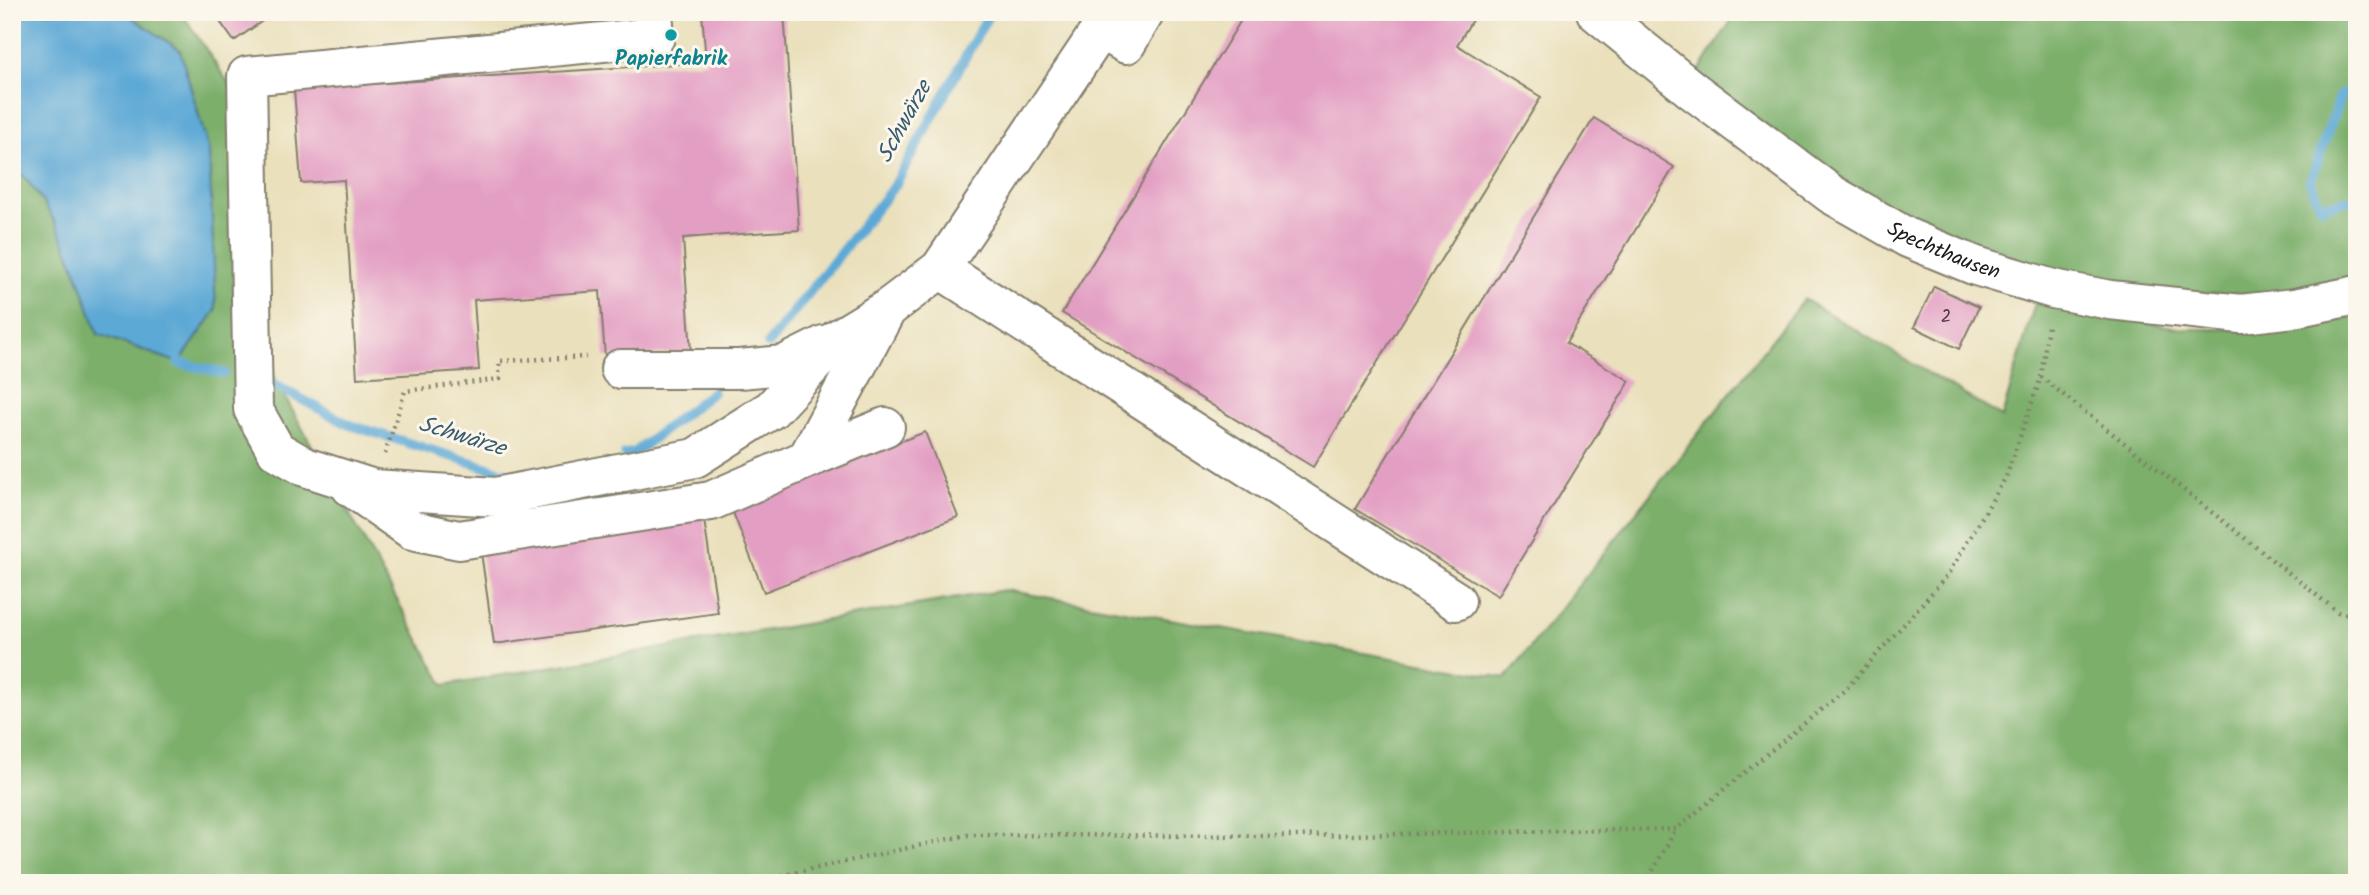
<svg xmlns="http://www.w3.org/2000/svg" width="2369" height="895" font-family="Kalam,sans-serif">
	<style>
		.forest { fill: #7caf6a; stroke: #4c6643; stroke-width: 2 }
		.water { fill: #5da9d6; stroke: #3c6279; stroke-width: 2 }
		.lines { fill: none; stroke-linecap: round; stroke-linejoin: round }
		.stream { stroke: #5da9d6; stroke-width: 10 }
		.building { fill: #e39ec3 }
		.minor-casing { stroke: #837e6c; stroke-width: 42 }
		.major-casing { stroke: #837e6c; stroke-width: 42 }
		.path { stroke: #837e6c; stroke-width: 4.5; stroke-dasharray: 2 5; stroke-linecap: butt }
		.minor { stroke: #fff; stroke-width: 38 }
		.major { stroke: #fff; stroke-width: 38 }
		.culture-dot { fill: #0f9aa8; stroke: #fbf7ec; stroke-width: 2.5 }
		.labels { text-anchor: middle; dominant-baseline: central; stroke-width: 6; stroke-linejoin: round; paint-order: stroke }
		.number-label { font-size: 18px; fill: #4e3c46 }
		.culture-label { font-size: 21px; font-weight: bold; fill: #0d838f; stroke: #fbf7ec }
		.street-label { font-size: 21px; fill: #1c1c1c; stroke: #fbf7ec }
		.water-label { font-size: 23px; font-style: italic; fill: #395b70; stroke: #fbf7ec }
	</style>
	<rect width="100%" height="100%" fill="#fbf7ec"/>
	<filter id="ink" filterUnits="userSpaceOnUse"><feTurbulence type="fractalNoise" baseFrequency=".0143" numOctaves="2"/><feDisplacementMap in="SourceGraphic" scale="14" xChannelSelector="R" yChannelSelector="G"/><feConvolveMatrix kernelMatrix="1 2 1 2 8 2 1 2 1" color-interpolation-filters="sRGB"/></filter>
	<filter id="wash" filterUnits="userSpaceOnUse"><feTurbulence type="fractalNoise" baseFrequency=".00686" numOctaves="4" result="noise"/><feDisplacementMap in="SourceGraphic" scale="28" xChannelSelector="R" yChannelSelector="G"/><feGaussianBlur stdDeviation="1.57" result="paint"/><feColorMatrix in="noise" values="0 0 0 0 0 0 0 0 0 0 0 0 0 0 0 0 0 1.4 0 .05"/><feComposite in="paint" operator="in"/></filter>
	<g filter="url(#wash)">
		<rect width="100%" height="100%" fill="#eae0bc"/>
		<path class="forest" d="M124 12H181L234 91 242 319 444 685 1005 590 1506 678 1804 299 2002 417 2035 303 2185 329H2279L2357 317V883H12V165C59 208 78 275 98 334L180 50Z
			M1737 12H2357V275C2333 281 2308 289 2284 291 2173 303 2016 275 1917 224 1838 183 1768 127 1697 74Z"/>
		<path class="water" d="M12 12H124L180 50 209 151 216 310 179 363 98 334C78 275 59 208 12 165Z"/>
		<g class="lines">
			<path class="stream" d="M2357 85 2351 92 2341 94 2310 182 2321 207 2357 198
				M768 344 895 185 990 12
				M177 351 179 363 224 373
				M271 383 350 425 515 476 523 474
				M625 454 634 453 713 392"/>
		</g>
		<g id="blocks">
			<path class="building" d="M213 12H275L234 41Z
				M702 12H784L799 230 683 238 691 352 605 357 600 291 474 300 479 370 357 378 344 180 301 183 294 89 706 62Z
				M1246 12H1477L1457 45 1541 97 1313 467 1062 313Z
				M1594 118 1674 167 1566 343 1630 381 1498 596 1355 509Z
				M1934 286 1979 307 1959 349 1914 327Z
				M925 432 958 517 764 592 731 507Z
				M703 513 718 613 494 644 480 545Z"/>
		</g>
	</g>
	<g filter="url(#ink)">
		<use href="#blocks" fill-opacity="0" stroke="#837e6c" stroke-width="2"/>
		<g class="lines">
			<g class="minor-casing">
				<path id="minor" d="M653 12 655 37 247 76 253 409 276 450 305 467 374 489 496 497 695 458 772 409 836 340 887 309 940 269 1456 601
					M940 269 1101 29 1126 44 1145 12
					M620 369H739L784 365 824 345
					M807 459 885 427
					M351 487 412 530 459 540 711 501 807 459 887 309"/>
			</g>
			<g class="major-casing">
				<g id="major">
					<path id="s1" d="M1596 12 1692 90 1831 194 1908 238 1976 266 2053 289 2110 300 2241 314 2294 308 2357 295"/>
				</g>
			</g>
			<path class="path" d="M2041 377 2338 612 2357 616
				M385 454 405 391 500 379 499 361 586 357
				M748 883 967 835 1291 836 1676 829 1845 690 1947 576 2006 477 2041 377 2048 325
				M1646 883 1676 829"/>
			<use href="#minor" class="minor"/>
			<use href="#major" class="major"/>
		</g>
	</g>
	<circle class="culture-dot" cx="671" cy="35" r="7"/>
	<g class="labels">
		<g class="number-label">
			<text x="1946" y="317">2</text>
		</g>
		<g class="culture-label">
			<text x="671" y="59">Papierfabrik</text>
		</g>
		<g class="street-label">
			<text stroke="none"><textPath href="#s1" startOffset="424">Spechthausen</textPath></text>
		</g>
		<g class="water-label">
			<text transform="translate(905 122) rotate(-61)">Schwärze</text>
			<text transform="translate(462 437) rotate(17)">Schwärze</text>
		</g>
	</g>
	<rect width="2369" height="895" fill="none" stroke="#fbf7ec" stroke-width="42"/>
</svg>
